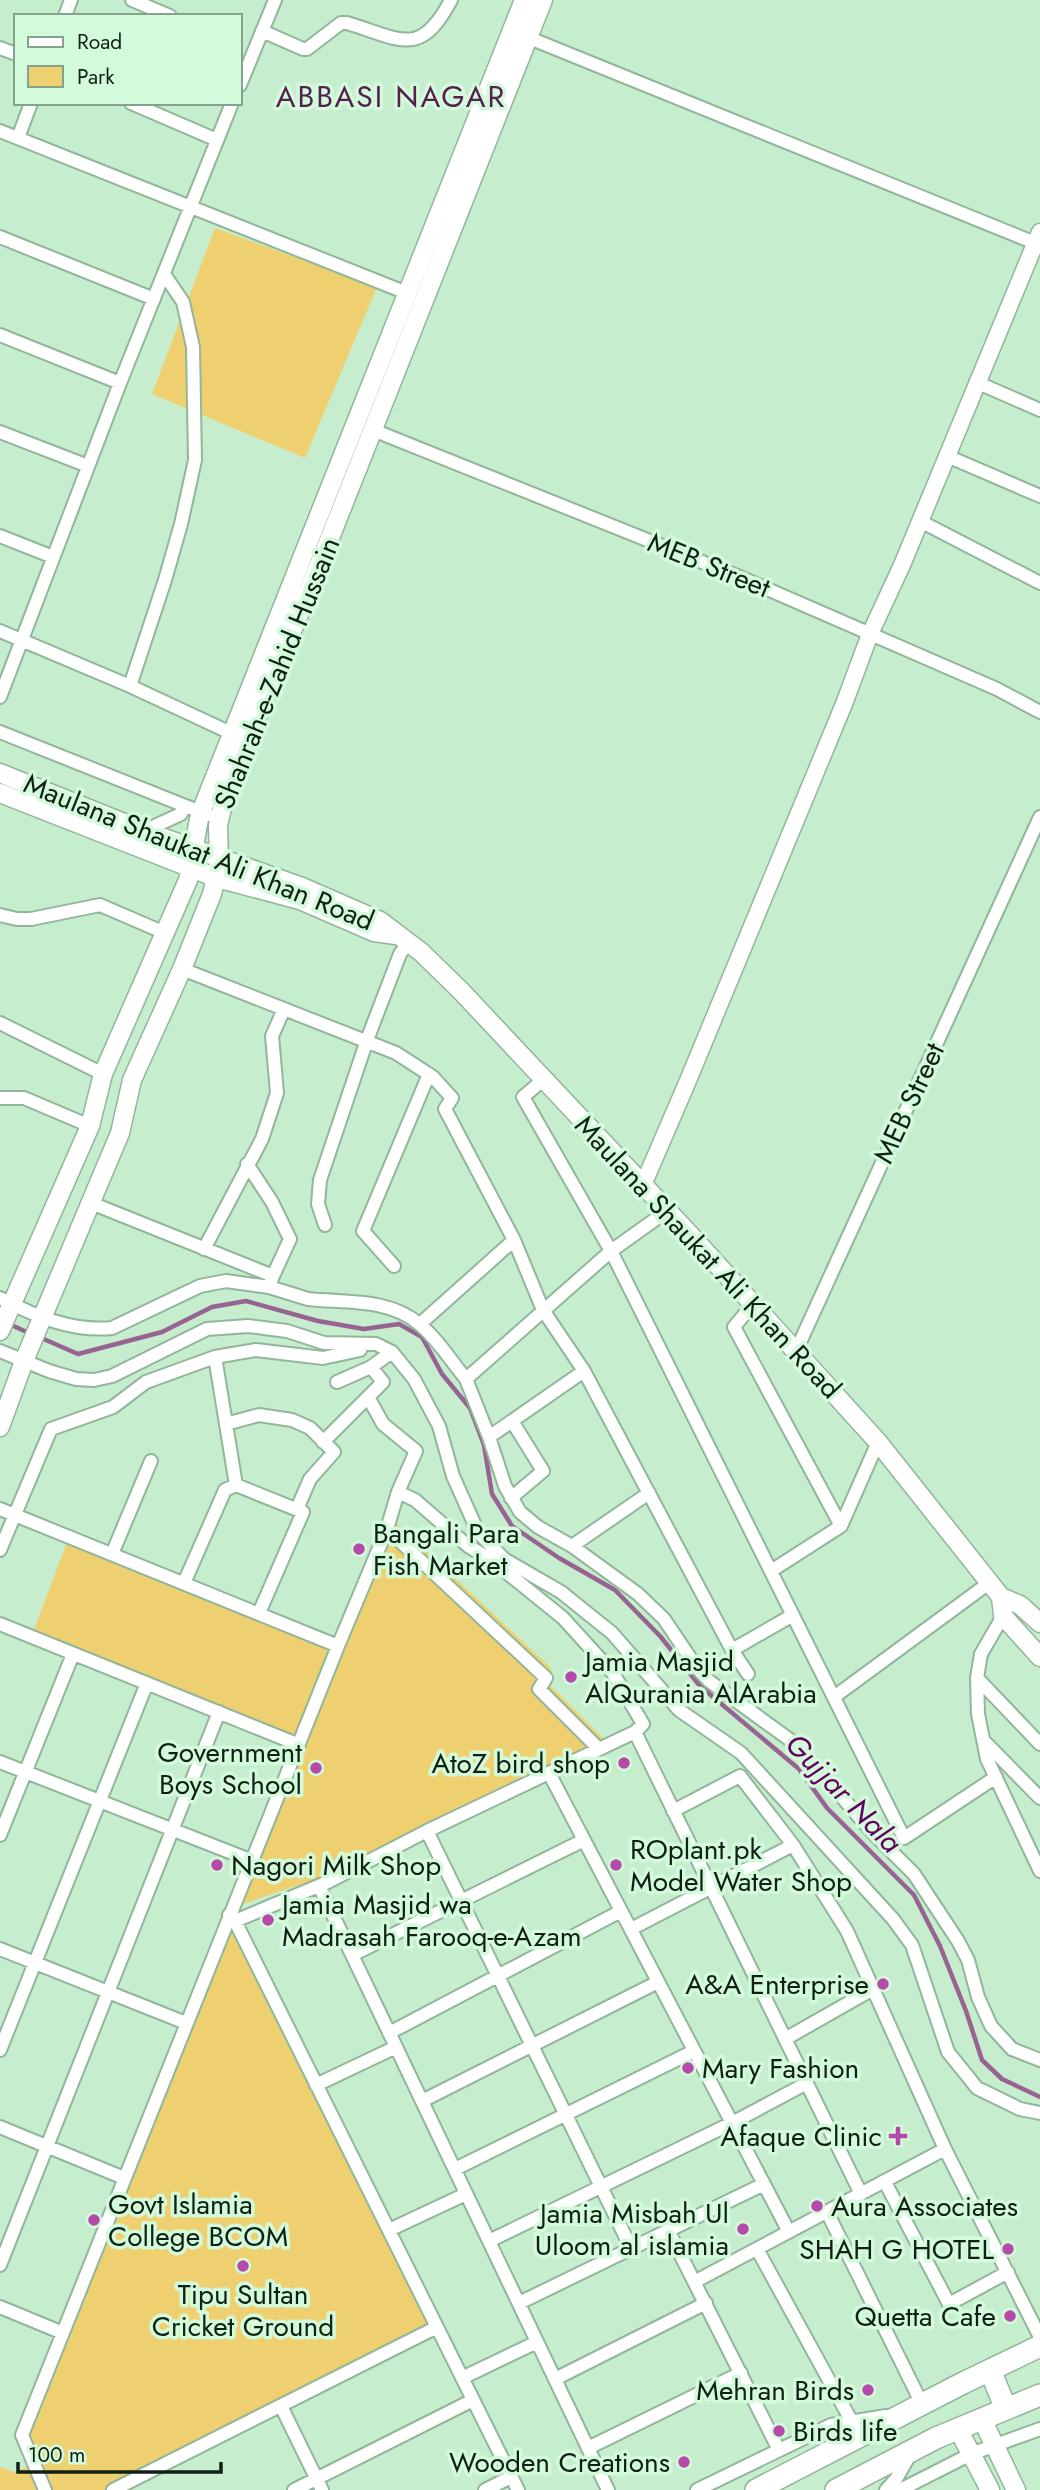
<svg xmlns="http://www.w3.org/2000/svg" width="1040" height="2490" font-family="Jost,sans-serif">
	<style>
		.green { fill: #efd071 }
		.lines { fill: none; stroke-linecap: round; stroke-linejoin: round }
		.stream { stroke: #976491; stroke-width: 4.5 }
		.minor-casing { stroke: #91b699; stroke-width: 16 }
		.tertiary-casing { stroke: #91b699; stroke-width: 19 }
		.secondary-casing { stroke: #91b699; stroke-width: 21 }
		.primary-casing { stroke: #91b699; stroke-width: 24 }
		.minor { stroke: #fff; stroke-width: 12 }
		.tertiary { stroke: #fff; stroke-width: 16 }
		.secondary { stroke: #fff; stroke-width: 18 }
		.primary { stroke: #fff; stroke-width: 21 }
		.poi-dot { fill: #b54aab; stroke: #d3fadb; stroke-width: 2.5 }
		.labels { text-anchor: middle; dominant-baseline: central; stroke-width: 7; stroke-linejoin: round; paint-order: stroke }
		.street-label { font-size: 28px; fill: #112015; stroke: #d3fadb }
		.poi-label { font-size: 28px; fill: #112015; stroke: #d3fadb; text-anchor: start }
		.neighbourhood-label { font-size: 30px; letter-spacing: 2px; fill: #54214f; stroke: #d3fadb }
		.water-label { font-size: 30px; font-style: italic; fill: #660060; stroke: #d3fadb }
	</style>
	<rect width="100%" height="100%" fill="#c6edce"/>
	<path class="green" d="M215 228 377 287 305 458 152 394Z
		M393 1520 552 1669 545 1680 605 1740 334 1873 237 1906Z
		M70 1534 338 1646 297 1744 32 1635Z
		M229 1914 437 2327 113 2490H0V2467L14 2472 34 2464 22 2435Z"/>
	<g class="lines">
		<path class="stream" d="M7 1323 31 1334
			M39 1337 78 1354 162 1332 212 1307 246 1301 318 1321 364 1329 399 1324 422 1337 442 1374 470 1408 484 1445 492 1494 512 1526 559 1558 615 1590 660 1636 700 1686 799 1769 827 1808 914 1895 940 1946 966 2011 982 2060 1002 2079 1040 2097"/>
		<g class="minor-casing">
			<path id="minor" d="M132 0 170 16
				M65 16 71 0
				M262 31 303 49H307L341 23H347C400 39 420 59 451 0
				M522 35 1040 245
				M0 48 16 54
				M240 85 275 0
				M131 103 217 140
				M0 131 407 293
				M18 138 31 103
				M0 237 154 299
				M0 335 120 383
				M976 382 1040 410
				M373 430 742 578 997 689 1040 712
				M0 432 88 466
				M947 456 1040 496
				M920 521 1040 583
				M0 536 53 557
				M0 631 130 686 233 734
				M130 686 165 580 181 524 195 460 193 347 183 302 164 274
				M0 697 120 383 232 103
				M0 732 208 815
				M144 831 181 814 184 806
				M0 915 17 919H31L100 905 165 933
				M182 969 396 1053 433 1077 452 1098 445 1109 514 1240 543 1310 584 1371 732 1650 748 1674
				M0 1023 103 1074
				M544 1079 523 1097 611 1251 904 1838 996 1777
				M0 1098H24L90 1126
				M91 1203 273 1276 290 1239 272 1202 247 1164
				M667 1211 611 1251 466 1379 489 1437 505 1486 520 1512 538 1527 572 1546 638 1594 664 1619 697 1668 709 1681 797 1745 873 1833 914 1874 958 1941 968 1960 978 1997 991 2026 1012 2049 1040 2060
				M325 1225 318 1204 320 1180 367 1040 400 954 408 943
				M204 1249 262 1139 277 1093 272 1036 284 1009
				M394 1266 363 1231 429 1074
				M272 1279 269 1287 308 1299C344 1303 389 1298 419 1324 437 1338 451 1361 466 1379
				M0 1298C35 1316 72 1332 112 1328L200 1286 226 1281 269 1287
				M753 1304 734 1327 841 1526
				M420 1324 514 1240
				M0 1351 49 1371 76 1379 94 1380 112 1376 207 1329 248 1326 287 1331 324 1343 376 1344 392 1352 414 1379 439 1426 453 1476 478 1532 504 1559 561 1592 612 1633 679 1710 741 1753 893 1919 912 1945 948 2052 977 2088 1020 2109 1040 2113
				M796 1351 1040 817
				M215 1357 236 1485
				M337 1382 371 1367
				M226 1424 259 1415 292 1420 310 1428 334 1452 310 1479 297 1509
				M489 1437 584 1371
				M323 1442 383 1382 371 1367 392 1352
				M511 1498 543 1471 512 1421
				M0 1509 338 1646 22 2435 45 2490
				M387 1529 546 1678 539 1689 599 1749
				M572 1546 649 1493
				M0 1550 51 1429 113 1407 146 1382 215 1357 256 1350 323 1358 360 1350
				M112 1554 151 1461
				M771 1571 841 1526 878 1442
				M184 1583 225 1490 236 1485 303 1512 259 1613
				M1003 1616 981 1654 977 1678 978 1714 987 1759 1040 1871
				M0 1624 297 1744
				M338 1646 387 1529 398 1492 416 1451 383 1424 368 1397
				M732 1650 793 1615
				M977 1678 1040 1744
				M834 1697 989 1583
				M635 1732 861 2194
				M984 1741 1040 1798
				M0 1762 250 1860
				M549 1773 789 2232
				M673 1811 740 1776 793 1845 847 1931 945 2149 1040 2337
				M427 1831 631 2248
				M0 1835 73 1654
				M319 1886 608 2490
				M229 1915 235 1921 518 2490
				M235 1921 328 1882 427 1831 635 1732 643 1724 613 1673 563 1618 490 1559 468 1546 415 1500 398 1492
				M631 1929 793 1845
				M0 1949 186 2023
				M352 1955 584 1840
				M389 2033 621 1911
				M785 2039 873 1989
				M0 2050 147 1683
				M316 2085 396 2047
				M422 2101 658 1982
				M0 2127 124 2178
				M455 2169 694 2051
				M885 2182 949 2304 1008 2272
				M827 2212 922 2404
				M389 2230 466 2194
				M668 2230 779 2450
				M489 2241 732 2123 807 2083
				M757 2249 852 2422
				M0 2265 219 1712
				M696 2281 945 2149
				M519 2303 764 2184
				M0 2307 63 2333
				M462 2378 537 2342
				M555 2379 706 2303
				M281 2406 322 2490
				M588 2448 741 2373
				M113 2490 437 2327
				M294 2490 473 2400
				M485 2490 511 2477
				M697 2490 831 2425 886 2416
				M886 2490 896 2479 911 2453
				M900 2490 971 2454 1040 2429"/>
		</g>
		<g class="tertiary-casing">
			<path id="tertiary" d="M643 1185 687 1083 844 704 870 634 902 565 1040 232"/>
		</g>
		<g class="secondary-casing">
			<path id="secondary" d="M0 773 144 831 302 887 380 921 421 952 461 991 694 1239 878 1442 1001 1597 1020 1605 1040 1623
				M0 793 217 878 300 900 374 932 396 935
				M0 1331 90 1126 103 1074 188 880C195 857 194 834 201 812L524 0
				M0 1427 24 1361 120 1133 132 1080 182 969 212 894 219 865 218 825 226 792 326 548 543 0
				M1001 1597 1003 1616 1040 1657
				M982 2419 1016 2490
				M958 2429 990 2490"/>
		</g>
		<g class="primary-casing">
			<path id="primary" d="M990 2370 1006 2409
				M756 2490 963 2383 1040 2346
				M836 2490 936 2438 1040 2395"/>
		</g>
		<use href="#minor" class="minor"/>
		<use href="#tertiary" class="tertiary"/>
		<use href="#secondary" class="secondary"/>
		<use href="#primary" class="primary"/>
	</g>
	<g class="poi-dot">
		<circle cx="359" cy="1549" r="7"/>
		<circle cx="571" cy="1677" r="7"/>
		<circle cx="624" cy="1763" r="7"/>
		<circle cx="316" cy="1768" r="7"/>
		<circle cx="217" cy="1865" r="7"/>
		<circle cx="616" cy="1865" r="7"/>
		<circle cx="268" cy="1920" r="7"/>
		<circle cx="883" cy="1984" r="7"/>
		<circle cx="688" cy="2068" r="7"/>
		<path d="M894.5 2125.5h7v7h7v7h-7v7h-7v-7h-7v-7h7z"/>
		<circle cx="817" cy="2206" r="7"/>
		<circle cx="94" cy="2220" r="7"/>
		<circle cx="743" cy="2229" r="7"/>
		<circle cx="1008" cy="2249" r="7"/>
		<circle cx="243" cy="2266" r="7"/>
		<circle cx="1010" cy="2316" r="7"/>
		<circle cx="868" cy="2390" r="7"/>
		<circle cx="779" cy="2431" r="7"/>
		<circle cx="684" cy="2462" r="7"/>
	</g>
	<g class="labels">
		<g class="street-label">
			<text transform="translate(709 565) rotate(22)">MEB Street</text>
			<text transform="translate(277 673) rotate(-68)">Shahrah-e-Zahid Hussain</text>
			<text transform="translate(199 852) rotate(22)">Maulana Shaukat Ali Khan Road</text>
			<text transform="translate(909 1103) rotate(-65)">MEB Street</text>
			<text transform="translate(708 1257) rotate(47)">Maulana Shaukat Ali Khan Road</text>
		</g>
		<g class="poi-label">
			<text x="373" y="1533">Bangali Para<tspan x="373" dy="32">Fish Market</tspan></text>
			<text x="585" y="1661">Jamia Masjid<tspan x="585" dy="32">AlQurania AlArabia</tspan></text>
			<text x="302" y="1752" text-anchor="end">Government<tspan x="302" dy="32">Boys School</tspan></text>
			<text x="610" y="1763" text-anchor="end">AtoZ bird shop</text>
			<text x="630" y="1849">ROplant.pk<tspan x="630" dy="32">Model Water Shop</tspan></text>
			<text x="231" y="1865">Nagori Milk Shop</text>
			<text x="282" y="1904">Jamia Masjid wa<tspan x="282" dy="32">Madrasah Farooq-e-Azam</tspan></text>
			<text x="869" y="1984" text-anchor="end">A&amp;A Enterprise</text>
			<text x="702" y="2068">Mary Fashion</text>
			<text x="882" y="2136" text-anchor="end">Afaque Clinic</text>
			<text x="108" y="2204">Govt Islamia<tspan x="108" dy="32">College BCOM</tspan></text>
			<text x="831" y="2206">Aura Associates</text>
			<text x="729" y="2213" text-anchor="end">Jamia Misbah Ul<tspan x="729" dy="32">Uloom al islamia</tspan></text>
			<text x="994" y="2249" text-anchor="end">SHAH G HOTEL</text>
			<text x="243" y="2294" text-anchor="middle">Tipu Sultan<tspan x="243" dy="32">Cricket Ground</tspan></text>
			<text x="996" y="2316" text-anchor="end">Quetta Cafe</text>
			<text x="854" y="2390" text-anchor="end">Mehran Birds</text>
			<text x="793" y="2431">Birds life</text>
			<text x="670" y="2462" text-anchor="end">Wooden Creations</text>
		</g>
		<g class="neighbourhood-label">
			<text x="391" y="96">ABBASI NAGAR</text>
		</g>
		<g class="water-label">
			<text transform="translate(844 1793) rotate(46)">Gujjar Nala</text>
		</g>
	</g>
	<rect x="14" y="14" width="228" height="91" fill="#d3fadb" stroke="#85a38c" stroke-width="2"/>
	<rect x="28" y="37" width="35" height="10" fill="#ffffff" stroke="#85a38c" stroke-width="2"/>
	<text x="77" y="49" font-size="21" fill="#112015">Road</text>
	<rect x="28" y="66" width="35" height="21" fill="#efd071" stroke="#85a38c" stroke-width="2"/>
	<text x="77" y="84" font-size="21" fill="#112015">Park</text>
	<path d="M18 2462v10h203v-10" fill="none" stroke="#112015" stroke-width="3.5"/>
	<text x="28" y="2462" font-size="21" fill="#112015" stroke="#d3fadb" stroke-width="5" paint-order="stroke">100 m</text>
</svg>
